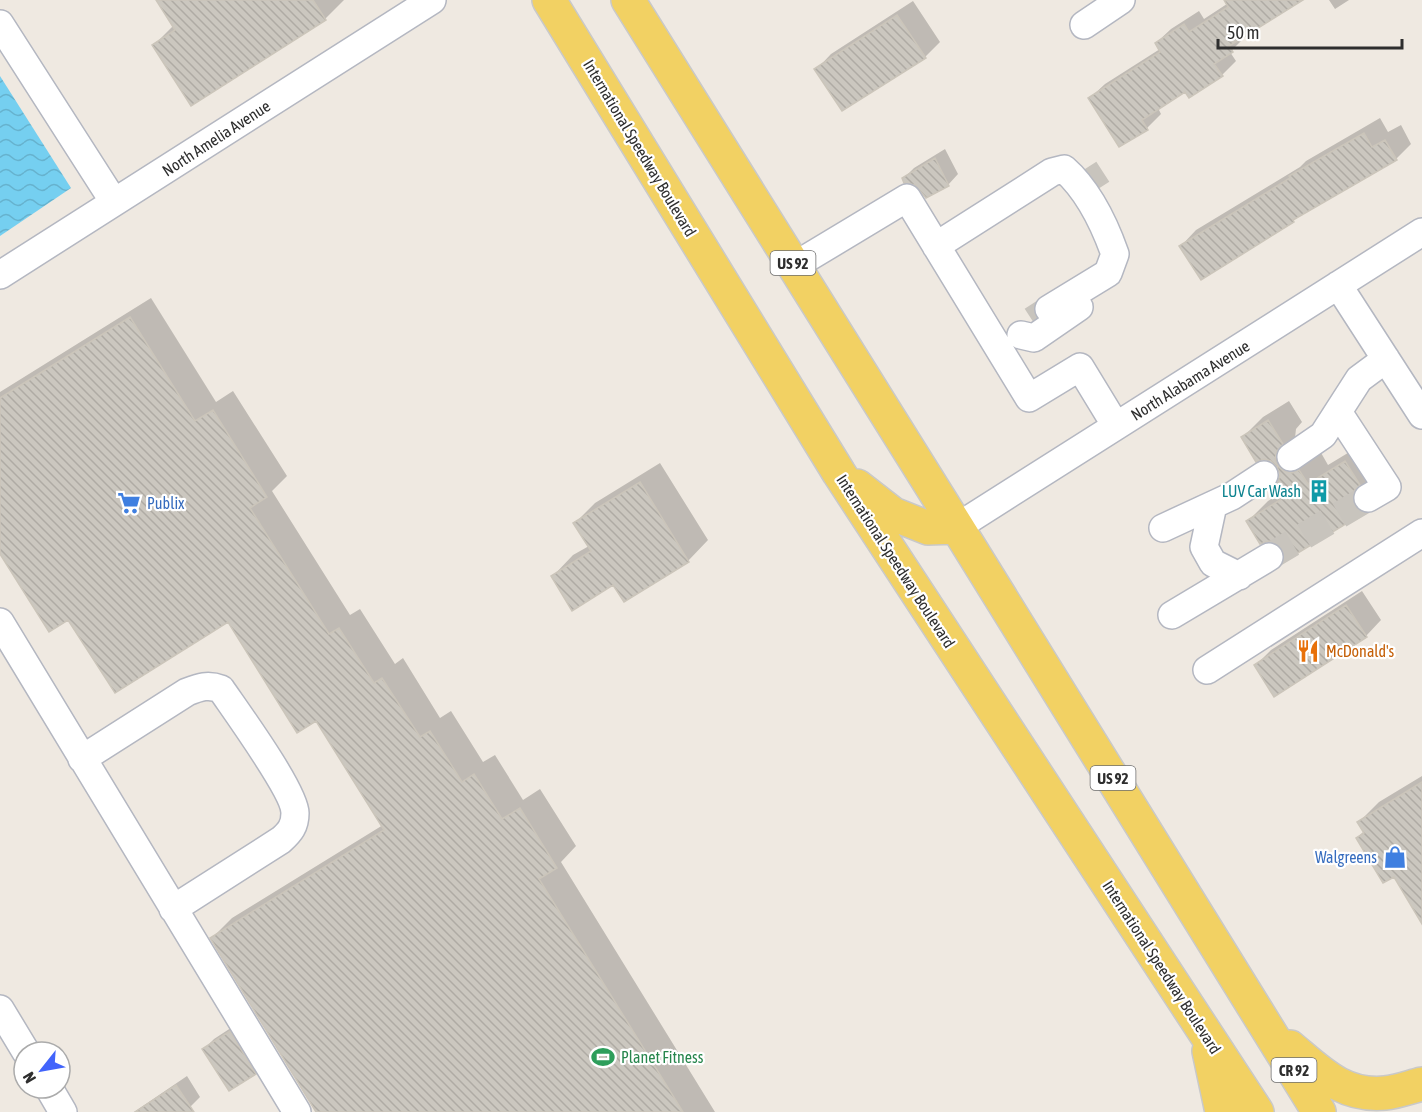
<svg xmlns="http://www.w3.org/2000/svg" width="1422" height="1112" font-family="'Asap Condensed',sans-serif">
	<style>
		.water { fill: url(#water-waves) }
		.shadow { fill: #0003 }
		.building { fill: url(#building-back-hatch); stroke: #cbc5ba; stroke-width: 1.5 }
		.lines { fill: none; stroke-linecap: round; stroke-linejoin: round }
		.minor-tunnel { stroke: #c8c4bd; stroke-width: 27; stroke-dasharray: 27 14; stroke-linecap: butt }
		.minor-casing { stroke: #b4b7c1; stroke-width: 30 }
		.major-casing { stroke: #c9c9c9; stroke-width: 36 }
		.minor { stroke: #fff; stroke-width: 27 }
		.major { stroke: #f2d163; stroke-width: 33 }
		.labels { text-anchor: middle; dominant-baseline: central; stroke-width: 4.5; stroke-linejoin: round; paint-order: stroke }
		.shield { fill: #fff; stroke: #6d6d6d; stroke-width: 1.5 }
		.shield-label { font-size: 15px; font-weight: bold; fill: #2e2e2e }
		.street-label { font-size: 16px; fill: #2e2e2e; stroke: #fff }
		.culture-label { font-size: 16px; fill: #0d838f; stroke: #fff; text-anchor: end }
		.shop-label { font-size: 16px; fill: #366cbe; stroke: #fff; text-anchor: start }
		.food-label { font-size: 16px; fill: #c56008; stroke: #fff; text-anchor: start }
		.leisure-label { font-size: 16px; fill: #27864d; stroke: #fff; text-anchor: start }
	</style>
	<defs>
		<pattern id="water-waves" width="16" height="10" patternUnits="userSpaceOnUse" patternTransform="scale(1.5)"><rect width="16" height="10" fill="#75cff0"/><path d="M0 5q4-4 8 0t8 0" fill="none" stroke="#66b2ce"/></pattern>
		<pattern id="building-back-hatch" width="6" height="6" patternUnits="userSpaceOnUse" patternTransform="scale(1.5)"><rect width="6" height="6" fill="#cbc7bf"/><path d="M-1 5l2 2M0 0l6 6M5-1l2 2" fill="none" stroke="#afaba4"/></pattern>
	</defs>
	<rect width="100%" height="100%" fill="#efe9e1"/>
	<path class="water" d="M0 76 71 188 0 236Z"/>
	<path class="shadow" d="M165 0H344L325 19 154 45 174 25Z
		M1233 0H1300L1245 34 1246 36 1230 52 1236 61 1222 75 1186 90 1158 108 1161 114 1147 128 1090 98 1105 84 1160 49 1156 43 1171 29 1199 11 1204 19Z
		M1329 0H1349L1335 9Z
		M913 1 940 42 925 57 816 70 831 54Z
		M1380 118 1388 132 1401 125 1411 144 1396 159 1299 215 1293 221 1181 246 1196 230 1300 167 1306 161Z
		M945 149 958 174 948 185 916 183 904 178 914 168Z
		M151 298 216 402 233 391 287 476 272 491 350 615 360 609 395 664 403 658 440 718 451 711 483 762 495 755 523 800 540 789 576 846 561 862 715 1112H319L212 938 232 918 383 825 317 719 228 620 68 617 0 551V392Z
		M1289 401 1302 422 1296 429 1295 438 1298 446 1320 451 1328 465 1366 442 1383 492 1363 511 1286 559 1283 548 1248 521 1268 501 1278 495 1281 473 1279 466 1243 437 1263 417Z
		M660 463 708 540 688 561 614 583 553 576 573 555 589 546 575 523 595 503Z
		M1362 591 1381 620 1366 636 1256 665 1271 650Z
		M1422 776V921L1394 875 1357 838 1364 831 1359 822 1379 802Z
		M240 1022 265 1063 255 1073 204 1049 214 1039Z
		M187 1076 200 1097 190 1107 182 1112H134Z"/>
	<path class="building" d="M156 0H313L326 20 191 106 152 45 175 30Z
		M1224 0H1303L1229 46 1233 52 1214 64 1223 76 1189 98 1185 92 1142 120 1148 130 1119 147 1088 98 1160 52 1155 43 1184 24 1189 32 1228 7Z
		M897 15 926 58 842 111 814 69Z
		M1364 133 1372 147 1385 140 1397 160 1293 220 1294 222 1201 280 1179 246 1290 178 1289 176Z
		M935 158 949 186 926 198 915 185 904 183 902 178Z
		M130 317 195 421 213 410 267 497 250 508 329 634 339 628 374 683 382 678 420 737 430 731 462 782 474 774 502 819 520 808 557 868 539 879 683 1112H316L210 938 384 830 316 721 297 733 228 622 115 693 68 620 49 632 0 554V398Z
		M1268 420 1283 444 1277 451 1275 459 1278 466 1285 471 1292 473 1299 470 1308 484 1345 461 1360 485 1354 491 1352 499 1354 505 1364 513 1283 562 1285 556 1282 548 1277 544 1269 541 1260 544 1246 521 1280 500 1272 488 1278 482 1280 474 1277 467 1271 461 1264 459 1256 462 1241 437Z
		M640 482 689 562 624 602 613 585 572 611 551 576 591 551 573 523Z
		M1346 605 1367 637 1274 697 1254 665Z
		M1422 782V924L1394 877 1383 883 1356 838 1364 833 1357 822Z
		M230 1031 256 1074 229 1091 202 1049Z
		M176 1085 194 1112H135Z"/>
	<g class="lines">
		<path class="minor-tunnel" d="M1085 169 1098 189
			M1032 320 1049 309
			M1269 557 1368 498"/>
		<g class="minor-casing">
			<path id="minor" d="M0 24 114 202
				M1084 25 1121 0
				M936 246 1052 172 1064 169C1089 191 1104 223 1115 254L1108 273 1049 309
				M794 266 907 198 1029 398 1080 367 1116 426
				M0 275 432 0
				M1338 285 1422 415
				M1021 335 1034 338 1079 307
				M1338 412 1387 487 1368 498
				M1291 457 1323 435 1359 379 1386 359
				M1213 505 1204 547 1213 563 1239 576
				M957 527 1422 232
				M1163 528 1232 496 1264 475
				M1172 615 1269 557
				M0 622 297 1112
				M1207 670 1422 533
				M82 759 187 692C200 687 208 684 221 689 236 711 295 792 295 813 295 826 290 832 281 840L173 909
				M0 1009 26 1052
				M49 1088 63 1112"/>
		</g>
		<g class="major-casing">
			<path id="major" d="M549 0 839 473 1257 1112
				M628 0 957 527 1319 1112
				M857 486 893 514 928 528 957 527
				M1290 1047C1320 1072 1343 1097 1385 1093 1397 1092 1410 1087 1422 1084
				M1209 1051 1222 1112"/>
		</g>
		<use href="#minor" class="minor"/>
		<use href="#major" class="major"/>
	</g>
	<defs>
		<g id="building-bare" transform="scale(1.8)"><path d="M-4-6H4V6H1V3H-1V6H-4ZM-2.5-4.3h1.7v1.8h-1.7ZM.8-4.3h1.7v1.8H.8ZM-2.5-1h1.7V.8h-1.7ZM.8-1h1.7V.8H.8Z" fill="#0f9aa8" stroke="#fff" stroke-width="2.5" paint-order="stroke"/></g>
		<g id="supermarket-bare" transform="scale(1.8)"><path d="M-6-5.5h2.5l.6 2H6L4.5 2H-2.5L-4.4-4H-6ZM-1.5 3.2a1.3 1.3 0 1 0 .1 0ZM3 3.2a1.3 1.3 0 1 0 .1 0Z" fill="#3f7fe0" stroke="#fff" stroke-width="2.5" paint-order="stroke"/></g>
		<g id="restaurant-bare" transform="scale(1.8)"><path d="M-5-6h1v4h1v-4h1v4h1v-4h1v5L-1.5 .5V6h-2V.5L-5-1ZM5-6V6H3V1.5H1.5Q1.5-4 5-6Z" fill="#e8710a" stroke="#fff" stroke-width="2.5" paint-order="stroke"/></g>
		<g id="shop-bare" transform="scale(1.8)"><path d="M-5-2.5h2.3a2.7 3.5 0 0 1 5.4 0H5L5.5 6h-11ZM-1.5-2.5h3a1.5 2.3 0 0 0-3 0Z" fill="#3f7fe0" stroke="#fff" stroke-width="2.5" paint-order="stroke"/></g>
		<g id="stadium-bare" transform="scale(1.8)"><path d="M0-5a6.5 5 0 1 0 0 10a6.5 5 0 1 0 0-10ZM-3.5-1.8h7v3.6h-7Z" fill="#2e9e5b" stroke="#fff" stroke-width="2.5" paint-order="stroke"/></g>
	</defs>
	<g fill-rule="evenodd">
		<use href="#building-bare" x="1319" y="491"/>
		<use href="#supermarket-bare" x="129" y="503"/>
		<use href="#restaurant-bare" x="1308" y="651"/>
		<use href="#shop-bare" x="1395" y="857"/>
		<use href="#stadium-bare" x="603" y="1057"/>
	</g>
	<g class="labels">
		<g class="shield">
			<rect x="770.5" y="251" width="45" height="24" rx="4.5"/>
			<rect x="1090.5" y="766" width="45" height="24" rx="4.5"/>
			<rect x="1271.5" y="1058" width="45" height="24" rx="4.5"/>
		</g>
		<g class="shield-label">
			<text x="793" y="263">US 92</text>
			<text x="1113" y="778">US 92</text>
			<text x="1294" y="1070">CR 92</text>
		</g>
		<g class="street-label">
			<text transform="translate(216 138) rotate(-33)">North Amelia Avenue</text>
			<text transform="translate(640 148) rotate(59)">International Speedway Boulevard</text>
			<text transform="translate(1190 380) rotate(-32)">North Alabama Avenue</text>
			<text transform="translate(896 561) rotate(57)">International Speedway Boulevard</text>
			<text transform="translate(1162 967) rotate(57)">International Speedway Boulevard</text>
		</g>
		<g class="culture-label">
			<text x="1301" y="491">LUV Car Wash</text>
		</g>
		<g class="shop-label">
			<text x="147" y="503">Publix</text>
			<text x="1377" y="857" text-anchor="end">Walgreens</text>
		</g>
		<g class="food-label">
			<text x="1326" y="651">McDonald's</text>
		</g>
		<g class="leisure-label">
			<text x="621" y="1057">Planet Fitness</text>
		</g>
	</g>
	<g transform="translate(42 1070) rotate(239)"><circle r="28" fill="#ffffff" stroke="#ababab" stroke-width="1.5"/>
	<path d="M0-4.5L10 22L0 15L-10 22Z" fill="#4264fb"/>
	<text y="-9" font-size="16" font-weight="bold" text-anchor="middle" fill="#2e2e2e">N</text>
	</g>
	<path d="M1218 39v9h184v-9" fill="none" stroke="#2e2e2e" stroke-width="3"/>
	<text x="1227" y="39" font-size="18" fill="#2e2e2e" stroke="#ffffff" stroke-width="4.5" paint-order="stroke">50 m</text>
</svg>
